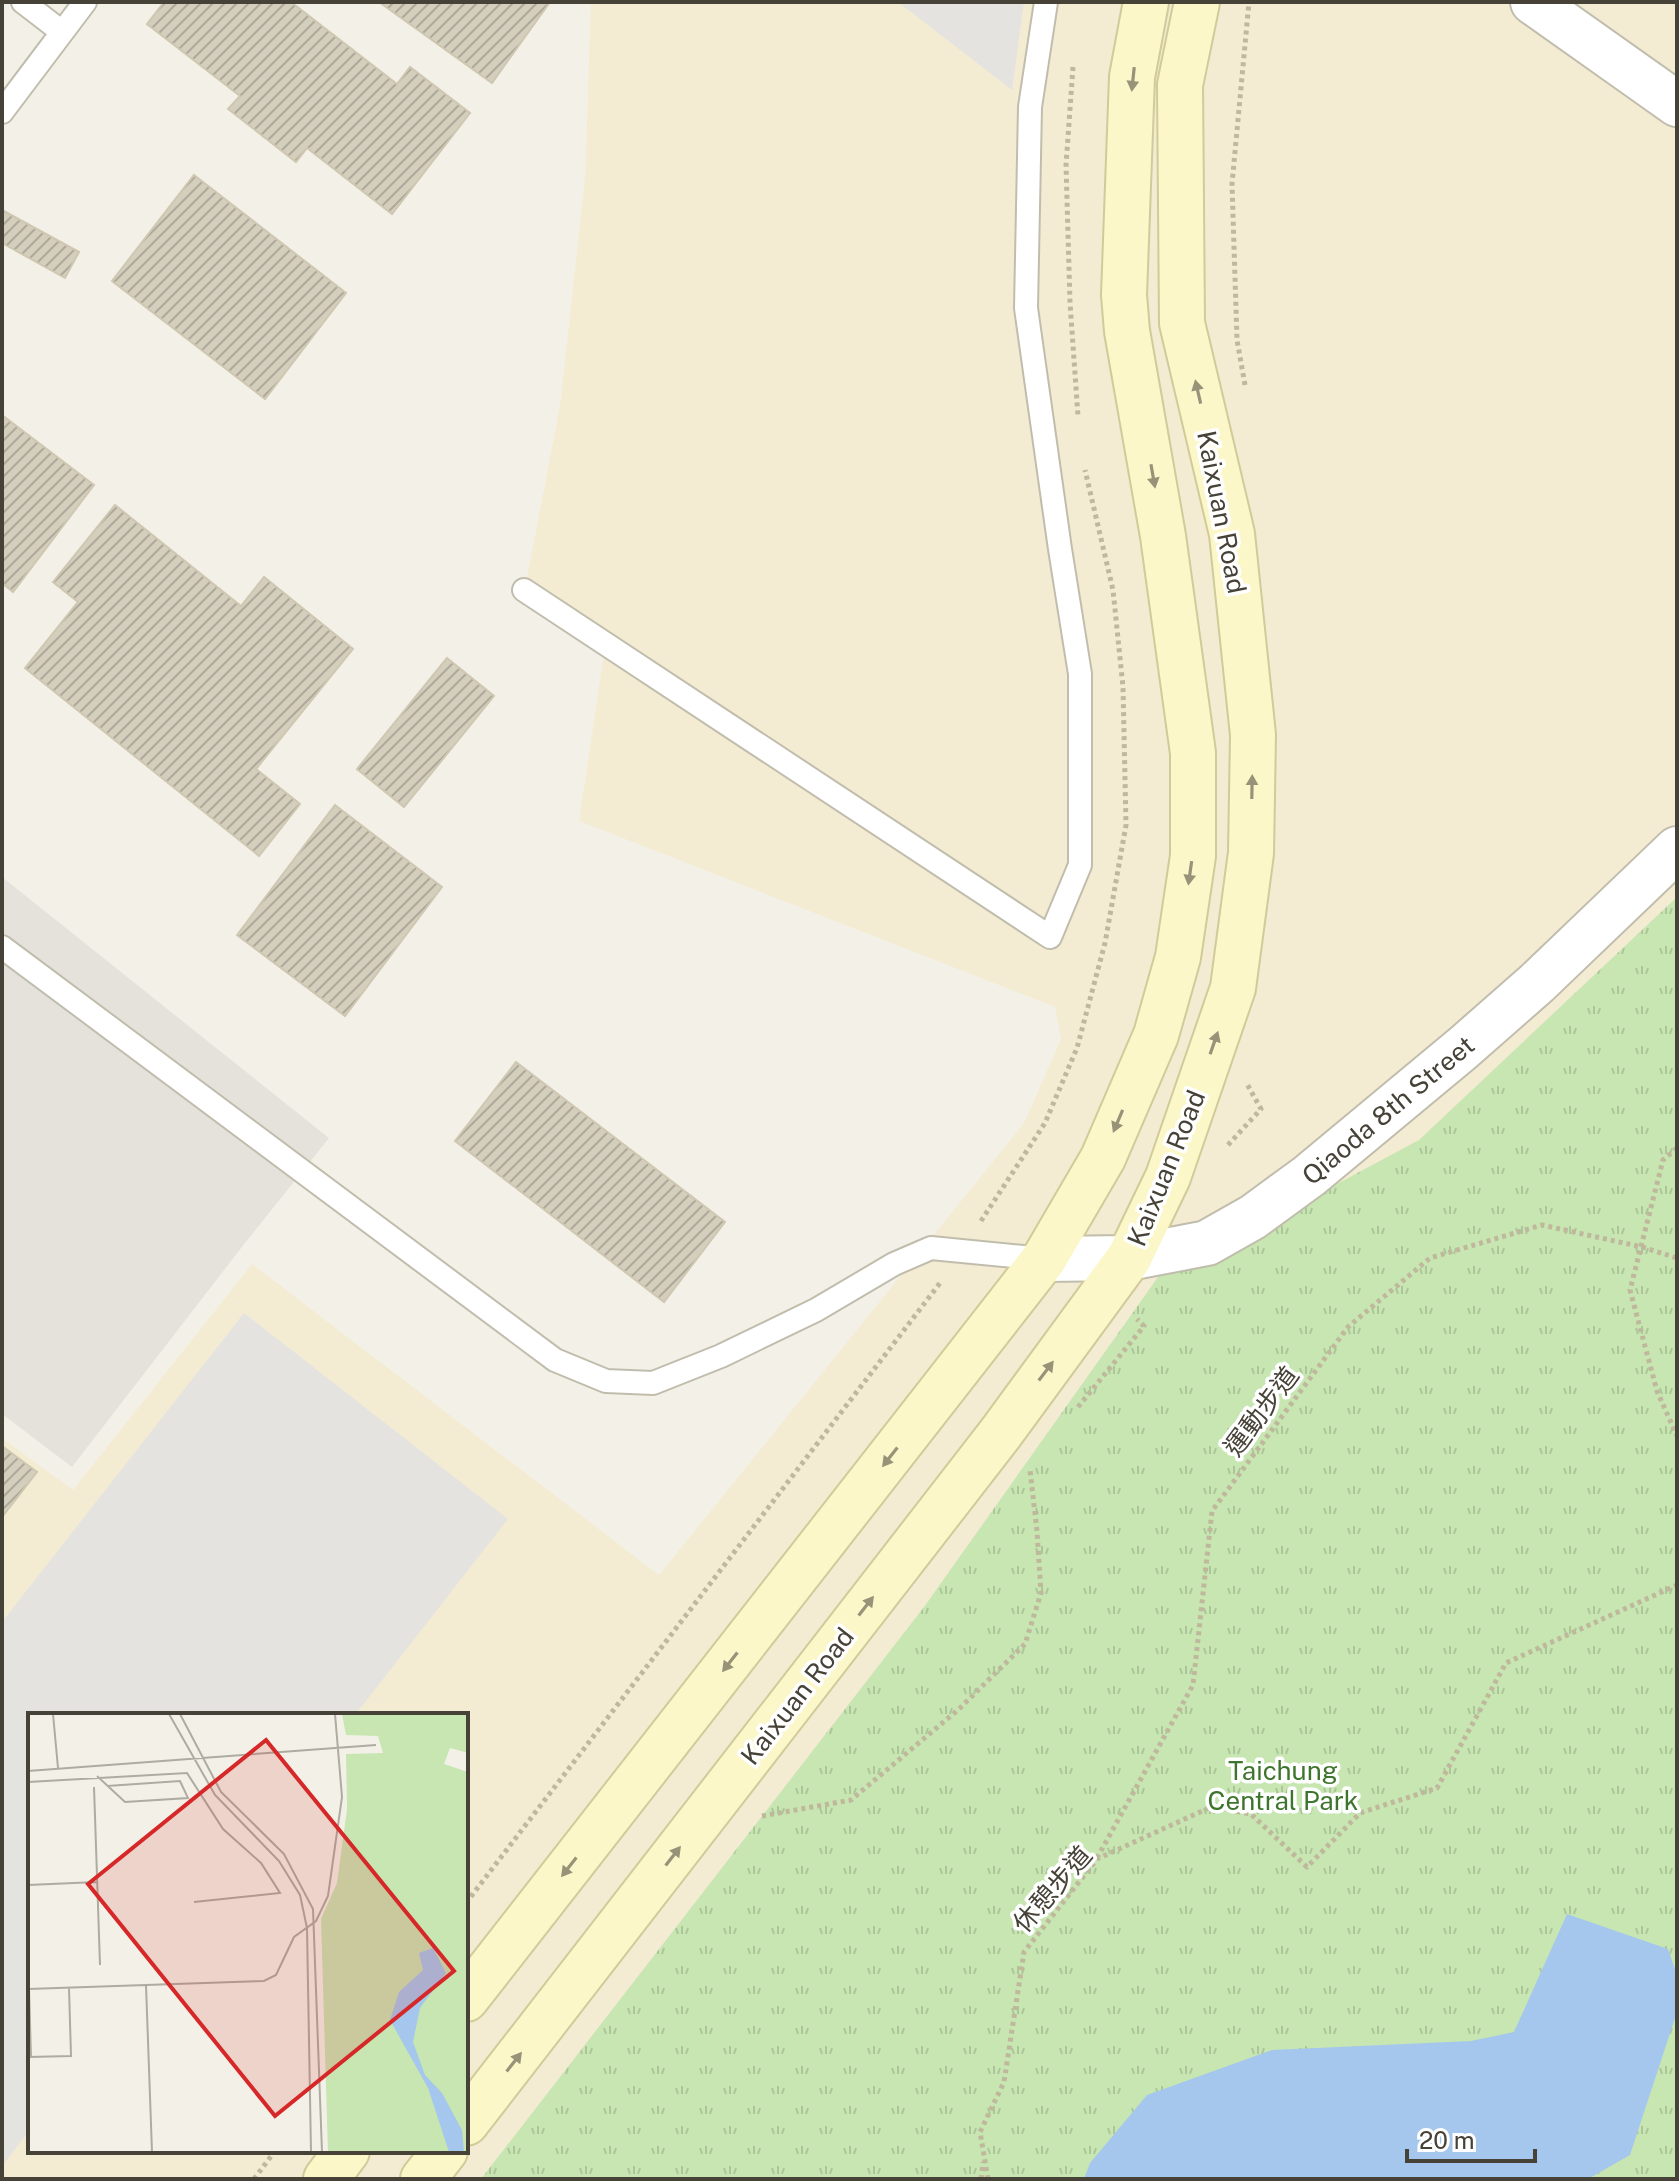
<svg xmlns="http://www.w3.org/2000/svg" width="1679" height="2181" font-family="'Public Sans','Noto Sans TC',sans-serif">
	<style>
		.commercial { fill: #f4ebd3; fill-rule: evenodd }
		.industrial { fill: #e5e2dc }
		.park { fill: url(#park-tufts) }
		.parking { fill: #e4e3df }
		.water { fill: #a6c7ed }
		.building { fill: url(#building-hatch); stroke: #cfc7b1; stroke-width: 2 }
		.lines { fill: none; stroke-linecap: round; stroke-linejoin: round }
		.lane-casing { stroke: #c1bdad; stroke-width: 26 }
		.street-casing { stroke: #c1bdad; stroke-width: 48 }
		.secondary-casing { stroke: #d1ca99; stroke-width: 48 }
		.path { stroke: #bfb89c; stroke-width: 5; stroke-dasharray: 4 4; stroke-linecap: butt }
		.lane { stroke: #fff; stroke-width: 22 }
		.street { stroke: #fff; stroke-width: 44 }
		.secondary { stroke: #fcf7c8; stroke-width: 44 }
		.oneway { fill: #989378 }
		.labels { text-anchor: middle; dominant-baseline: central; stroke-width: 7; stroke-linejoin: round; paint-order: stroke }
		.street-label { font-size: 26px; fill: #464237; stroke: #fff }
		.park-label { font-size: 26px; fill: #3e752c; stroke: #fff }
		.inset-road { fill: none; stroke: #aeaba1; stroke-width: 2 }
		.view { fill: #d62828; fill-opacity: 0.15; stroke: #d62828; stroke-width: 4 }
		.inset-edge { fill: none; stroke: #464237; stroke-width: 4 }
	</style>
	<defs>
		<pattern id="park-tufts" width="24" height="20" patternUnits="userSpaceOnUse" patternTransform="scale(2)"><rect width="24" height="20" fill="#c7e6b2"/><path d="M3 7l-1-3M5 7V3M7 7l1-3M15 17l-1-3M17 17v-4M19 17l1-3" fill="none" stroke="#acc69a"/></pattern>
		<pattern id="building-hatch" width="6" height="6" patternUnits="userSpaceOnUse" patternTransform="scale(2)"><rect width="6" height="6" fill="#d4cebd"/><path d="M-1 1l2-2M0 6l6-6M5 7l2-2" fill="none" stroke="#aea99a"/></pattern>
	</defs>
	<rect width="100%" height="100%" fill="#f3f1e7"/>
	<path class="commercial" d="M591 2H1677V2179H2V1438L73 1490 252 1264 659 1575 1024 1123 1061 1039 1055 1007 579 821 605 647 524 593 560 406 585 178ZM30 1715H466V2151H30Z"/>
	<path class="industrial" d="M2 877 329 1138 245 1243 72 1467 2 1414Z"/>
	<path class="park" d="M1677 897V2179H481L924 1607 1163 1270 1208 1253 1419 1140Z"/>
	<path class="parking" d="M898 2H1024L1012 90Z
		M244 1313 508 1519 355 1715H30V2130L2 2166V1622Z"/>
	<path class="water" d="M1567 1914 1668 1949 1677 1975V2012L1630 2155 1588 2179H1084L1090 2163 1147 2095 1272 2050 1471 2041 1514 2032Z"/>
	<path class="building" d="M164 2H291L397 84 410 67 470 113 392 214 307 148 296 162 228 109 240 96 147 24Z
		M379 2H550L492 83Z
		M194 175 346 293 265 399 112 281Z
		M2 210 79 252 65 278 2 243Z
		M2 415 94 485 13 592 2 583Z
		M115 505 241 606 264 577 353 649 256 769 300 804 259 856 25 668 78 602 53 582Z
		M447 658 494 696 404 807 357 769Z
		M335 805 442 887 345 1016 237 935Z
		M516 1062 725 1222 664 1302 455 1141Z
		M2 1446 37 1472 2 1517Z"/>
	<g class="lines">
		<g class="lane-casing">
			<path id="lane" d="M23 2 62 32
				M2 112 85 2
				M524 590 1050 937 1080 865V674L1060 549 1026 308 1030 107 1046 2
				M2 947 555 1360 606 1381 653 1383 721 1356 816 1310 894 1264 931 1248 1044 1259"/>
		</g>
		<g class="street-casing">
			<path id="street" d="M1533 2 1677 104
				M1044 1259 1129 1258 1207 1243 1253 1217 1309 1176 1463 1048 1537 983 1677 849"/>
		</g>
		<g class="secondary-casing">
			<path id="secondary" d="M466 1999 1044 1259 1103 1158 1156 1035 1178 957 1193 856V753L1163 536 1127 331 1124 295 1132 77 1146 2
				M466 2123 1000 1434 1129 1258 1168 1177 1233 988 1251 853 1253 735 1232 534 1182 323 1180 85 1197 2
				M326 2179 347 2151
				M423 2179 445 2151"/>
		</g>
		<path class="path" d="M1073 67 1066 165 1070 303 1078 416
			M1245 385 1237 340 1232 184 1249 2
			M1228 1145 1261 1109 1247 1084
			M1677 1148 1663 1160 1630 1290 1657 1391 1677 1436
			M981 1221 1045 1123 1077 1048 1105 943 1126 825 1123 687 1113 590 1085 470
			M1078 1407 1144 1326 1137 1319
			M762 1816 851 1800 959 1709 1025 1644 1041 1593 1037 1531 1030 1470
			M1097 1858 1193 1685 1212 1511 1348 1327 1430 1258 1542 1225 1642 1247 1677 1258
			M466 1903 940 1283
			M254 2179 275 2151
			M981 2179 983 2162
			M988 2179 980 2132 1004 2082 1024 1952 1097 1859 1211 1807 1251 1814 1307 1867 1360 1813 1437 1788 1506 1663 1677 1585"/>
		<use href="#lane" class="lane"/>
		<use href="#street" class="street"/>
		<use href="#secondary" class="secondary"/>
	</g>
	<defs><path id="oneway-solid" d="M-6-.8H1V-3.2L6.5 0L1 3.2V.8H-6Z" transform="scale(2)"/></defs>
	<g class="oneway">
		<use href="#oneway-solid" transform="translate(1133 79) rotate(96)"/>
		<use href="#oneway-solid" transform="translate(1198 392) rotate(-103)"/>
		<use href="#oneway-solid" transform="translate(1153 476) rotate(80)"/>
		<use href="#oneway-solid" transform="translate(1252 787) rotate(-89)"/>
		<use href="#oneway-solid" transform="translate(1190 873) rotate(98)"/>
		<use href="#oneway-solid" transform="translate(1214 1043) rotate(-71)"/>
		<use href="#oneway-solid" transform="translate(1118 1121) rotate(113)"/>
		<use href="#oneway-solid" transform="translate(1046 1371) rotate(-53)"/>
		<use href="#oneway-solid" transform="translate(890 1457) rotate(128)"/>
		<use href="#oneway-solid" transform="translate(866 1606) rotate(-52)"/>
		<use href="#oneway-solid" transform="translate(730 1662) rotate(128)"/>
		<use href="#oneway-solid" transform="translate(673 1856) rotate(-52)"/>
		<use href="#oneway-solid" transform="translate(569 1867) rotate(128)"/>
		<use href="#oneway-solid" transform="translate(514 2062) rotate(-52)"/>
	</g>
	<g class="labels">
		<g class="street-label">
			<text transform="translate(1222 512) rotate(79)">Kaixuan Road</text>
			<text transform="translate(1388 1110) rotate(-40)">Qiaoda 8th Street</text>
			<text transform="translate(1166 1168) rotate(-68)">Kaixuan Road</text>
			<text transform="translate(1261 1411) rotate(-53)">運動步道</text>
			<text transform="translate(797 1696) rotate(-52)">Kaixuan Road</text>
			<text transform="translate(1052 1889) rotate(-49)">休憩步道</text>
		</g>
		<g class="park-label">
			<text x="1283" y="1770">Taichung<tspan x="1283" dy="30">Central Park</tspan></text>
		</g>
	</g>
	<g transform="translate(28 1713)">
		<rect width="440" height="440" fill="#f3f1e7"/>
		<path d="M314 1H440V40L422 35 416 51 440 59V439H300L293 206 309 170 319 96 318 41 355 40 350 23 318 22Z" fill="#c7e6b2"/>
		<path d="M405 235 418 260 392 295 385 329 397 362 414 380 434 417 436 439H421L400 375 362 307 371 279 395 257 391 240Z" fill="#a6c7ed"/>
		<path class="inset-road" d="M25 1 30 55M141 1 187 82 251 148 272 182 279 215 283 439M152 1 193 79 256 141 285 196 294 439M0 58 348 32M69 63 97 89 160 85 152 68 79 73M0 69 159 60 195 116 233 150 252 180 166 189M66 74 72 252M0 172 69 169M118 272 124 439M0 276 236 268 248 262 266 224 288 208 300 183 314 84 307 1M1 276 3 344M0 344 43 343 41 275"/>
		<path class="view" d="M238 27 426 258 247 403 60 171Z"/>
		<rect width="440" height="440" class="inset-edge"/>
	</g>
	<rect width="1679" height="2181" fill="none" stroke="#464237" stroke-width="8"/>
	<path d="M1407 2149v12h128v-12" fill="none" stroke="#464237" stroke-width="4"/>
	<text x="1419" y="2149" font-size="24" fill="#464237" stroke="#ffffff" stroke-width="6" paint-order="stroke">20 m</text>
</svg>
